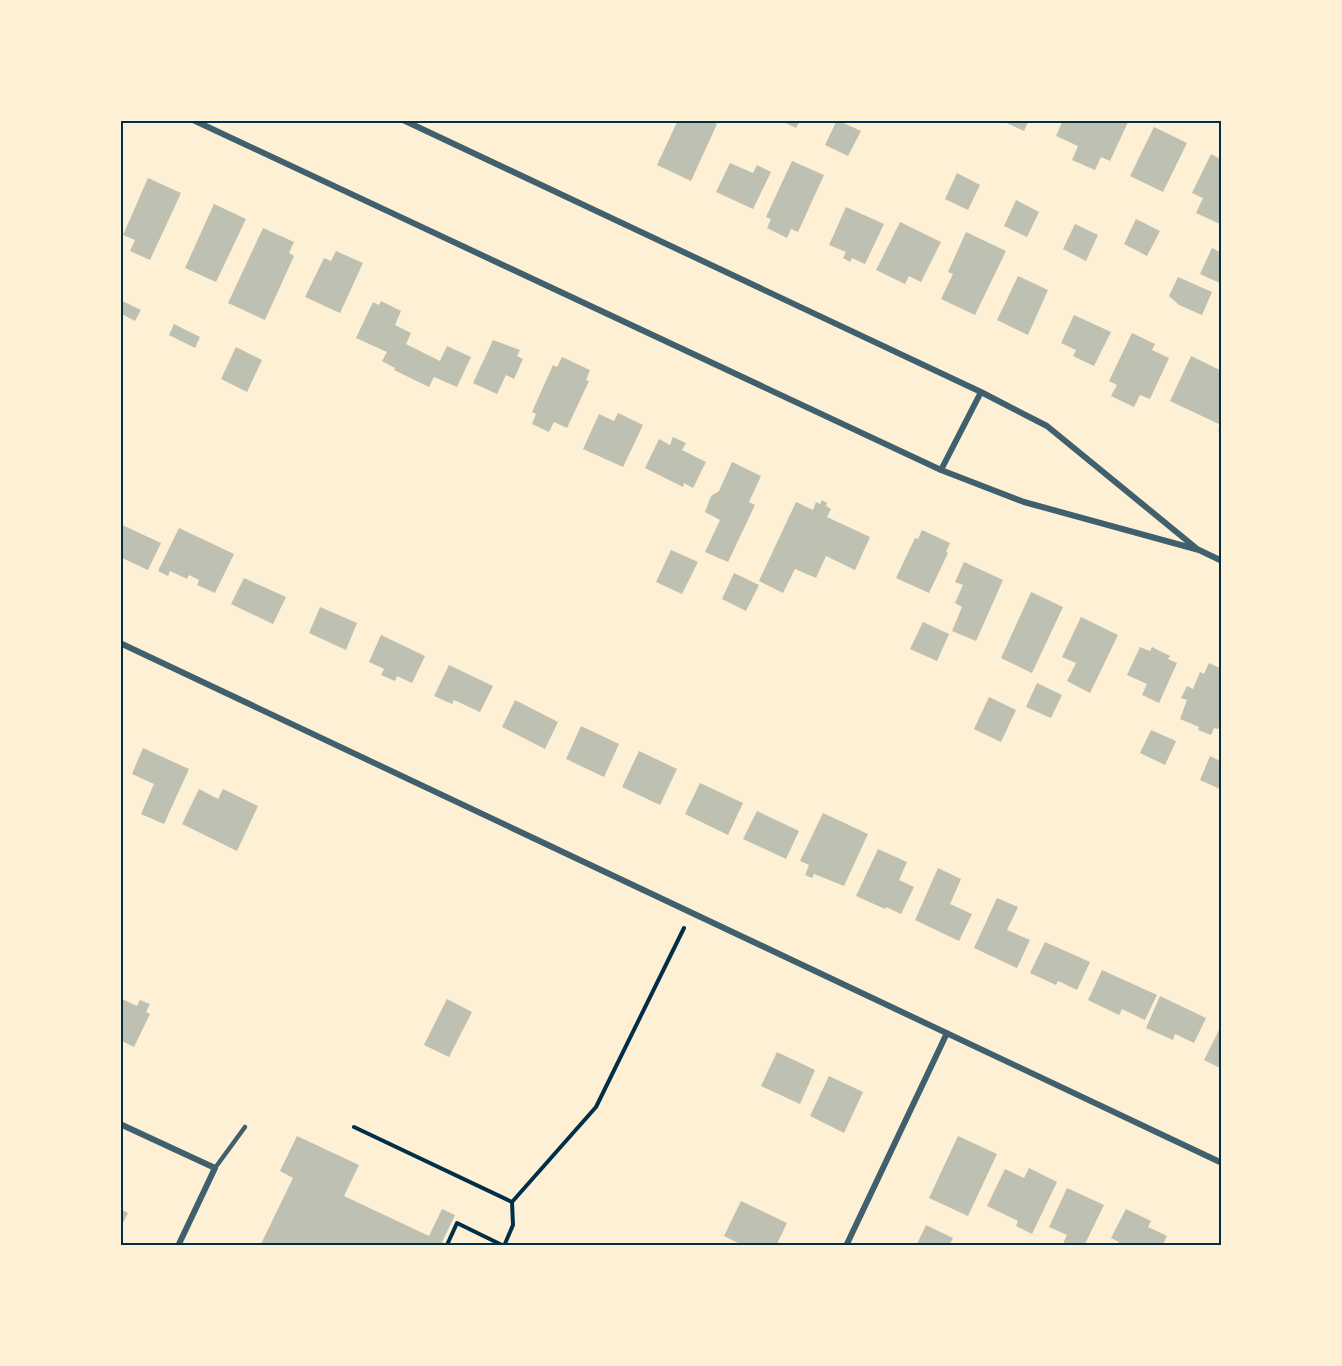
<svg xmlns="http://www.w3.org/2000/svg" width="1342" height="1366" font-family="Signika,sans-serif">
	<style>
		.building { fill: #bec0b2 }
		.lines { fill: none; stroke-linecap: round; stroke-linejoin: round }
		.path { stroke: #003049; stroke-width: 4 }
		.service { stroke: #3f606c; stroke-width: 4.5 }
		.minor { stroke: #3f606c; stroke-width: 6 }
		.neatline { fill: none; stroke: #003049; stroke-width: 2 }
	</style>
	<rect width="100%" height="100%" fill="#fdf0d5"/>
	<path class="building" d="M678 120H708L717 124 691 181 657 165Z
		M780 120H800L796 128Z
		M837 120 861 131 848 156 825 145Z
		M1000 120H1029L1024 131Z
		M1063 120H1129L1110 161 1101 157 1095 170 1072 160 1078 146 1056 136Z
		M1154 127 1187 143 1163 192 1130 176Z
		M1211 154 1222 160V225L1196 213 1203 198 1192 193Z
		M792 161 824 175 798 232 791 229 787 238 767 228 771 219 766 217Z
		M730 163 753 173 757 165 771 172 753 209 716 192Z
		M957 173 980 185 968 210 945 199Z
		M148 178 181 193 150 260 130 251 135 240 123 235Z
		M1016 200 1039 212 1027 237 1004 226Z
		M214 204 246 219 216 282 185 268Z
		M846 207 884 224 865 264 852 258 850 262 843 258 846 252 829 245Z
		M1136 219 1160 231 1147 256 1124 244Z
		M900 222 941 242 921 282 909 276 905 284 876 270Z
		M1075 224 1098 235 1086 261 1063 249Z
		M263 228 294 242 289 253 294 256 265 320 228 303Z
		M966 232 1006 251 975 315 941 299 953 274 948 272Z
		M1212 248 1222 253V284L1200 274Z
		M336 251 363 263 340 313 305 297 324 258 331 261Z
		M1018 276 1048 290 1028 335 997 320Z
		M1178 277 1212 292 1202 315 1179 305 1169 296Z
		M120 300 141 310 135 321 120 313Z
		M381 301 401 311 395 325 411 333 406 344 440 361 447 346 471 357 457 387 434 377 429 387 394 370 395 368 382 361 387 352 356 338 373 302 379 305Z
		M1074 315 1111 332 1094 366 1073 356 1076 350 1061 343Z
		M174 324 200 337 195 348 169 335Z
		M1132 333 1155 344 1152 350 1169 358 1150 399 1140 395 1134 407 1111 396 1117 385 1109 381Z
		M493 340 520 350 517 356 523 359 514 379 506 375 497 394 473 383Z
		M236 347 262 360 247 392 221 379Z
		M1191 356 1222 371V432L1218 431 1221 425 1170 401Z
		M562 357 590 370 586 380 589 381 567 428 554 422 549 432 532 424 536 414 532 412 553 365 557 367Z
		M618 413 643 425 623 467 583 449 599 414 614 421Z
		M673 437 686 443 682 450 706 462 693 488 684 483 683 487 645 468 659 439 670 445Z
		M732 462 761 476 749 502 755 505 728 562 705 552 720 520 705 512 711 496 719 491Z
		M822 500 827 503 826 506 831 509 827 517 870 537 855 570 826 556 816 578 795 569 783 593 759 581 796 502 813 510 816 502 820 504Z
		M120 524 161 543 148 570 120 557Z
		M179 528 234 554 215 593 197 585 199 580 189 575 187 579 170 571 168 576 158 571Z
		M922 530 950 543 946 552 948 553 929 593 896 578 915 538 918 539Z
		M671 550 698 562 682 594 656 582Z
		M964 562 1003 580 976 641 952 631 962 607 955 603 963 585 955 582Z
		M734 573 759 585 746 611 722 599Z
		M244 578 286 597 273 624 231 604Z
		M1031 592 1063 607 1032 673 1001 658Z
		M320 607 357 623 346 650 309 633Z
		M1081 617 1118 635 1090 693 1067 681 1076 663 1062 657Z
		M923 622 949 634 937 661 910 649Z
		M381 635 425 656 412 683 397 676 395 681 381 675 384 669 369 662Z
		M1140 647 1150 651 1152 647 1170 656 1168 659 1177 663 1159 703 1142 695 1147 684 1127 675Z
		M1209 663 1222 669V720L1218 729 1214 728 1211 735 1198 730 1199 727 1180 719 1187 700 1181 698 1187 686 1193 689 1200 672 1204 674Z
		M449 665 493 686 480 712 454 700 452 704 434 696Z
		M1037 683 1062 695 1051 718 1026 707Z
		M989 697 1016 710 1001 742 974 729Z
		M515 700 558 722 545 749 502 727Z
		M581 726 619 744 604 777 566 759Z
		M1151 730 1176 741 1165 765 1140 753Z
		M143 748 189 769 164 824 141 814 154 784 132 774Z
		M639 751 677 769 660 805 622 787Z
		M1210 756 1222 762V790L1200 780Z
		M700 783 743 803 728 835 685 814Z
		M199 789 218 799 223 789 258 806 237 851 182 824Z
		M757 811 799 831 786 859 743 839Z
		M823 813 868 834 844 886 814 874 812 878 805 875 809 865 800 861Z
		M878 849 907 862 899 880 914 887 901 914 886 907 885 909 856 896Z
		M938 868 961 879 950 904 972 914 959 941 915 920Z
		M997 898 1018 907 1007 930 1030 940 1017 968 974 948Z
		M1045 942 1090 962 1077 990 1058 981 1056 985 1030 973Z
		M1102 970 1157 995 1145 1020 1122 1009 1119 1015 1088 1000Z
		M1160 996 1206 1018 1194 1043 1175 1034 1173 1040 1146 1028Z
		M120 998 137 1006 140 1000 150 1004 146 1012 150 1014 134 1047 120 1040Z
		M447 999 472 1012 449 1057 424 1045Z
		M1219 1030 1222 1031V1069L1204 1060Z
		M777 1052 815 1070 800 1104 761 1086Z
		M829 1076 863 1092 844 1133 810 1116Z
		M297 1136 359 1165 344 1196 429 1236 442 1209 455 1215 442 1242 450 1246H260L293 1178 280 1171Z
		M958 1136 997 1154 968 1216 929 1198Z
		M1029 1168 1057 1182 1032 1234 1016 1226 1018 1221 987 1206 1005 1169 1024 1178Z
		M1067 1188 1104 1205 1084 1246H1062L1067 1235 1049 1227Z
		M741 1201 787 1223 776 1246H744L724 1236Z
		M120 1209 128 1213 120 1229Z
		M1126 1209 1151 1221 1148 1227 1167 1236 1162 1246H1117L1119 1242 1111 1238Z
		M926 1225 953 1238 949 1246H916Z"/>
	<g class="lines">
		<path class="path" d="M354 1127 512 1202 596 1107 684 928
			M447 1245 457 1223 504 1246
			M504 1246 513 1225 512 1202"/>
		<path class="service" d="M215 1168 245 1127"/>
		<path class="minor" d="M193 120 941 470 1024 502 1199 550 1222 561
			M403 120 981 392 1047 426 1196 548
			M941 470 981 392
			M120 643 1222 1163
			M120 1124 215 1168 178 1246
			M846 1246 947 1033"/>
	</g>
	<rect width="1342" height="1366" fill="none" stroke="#fdf0d5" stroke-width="243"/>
	<rect x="122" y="122" width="1098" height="1122" class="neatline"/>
</svg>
